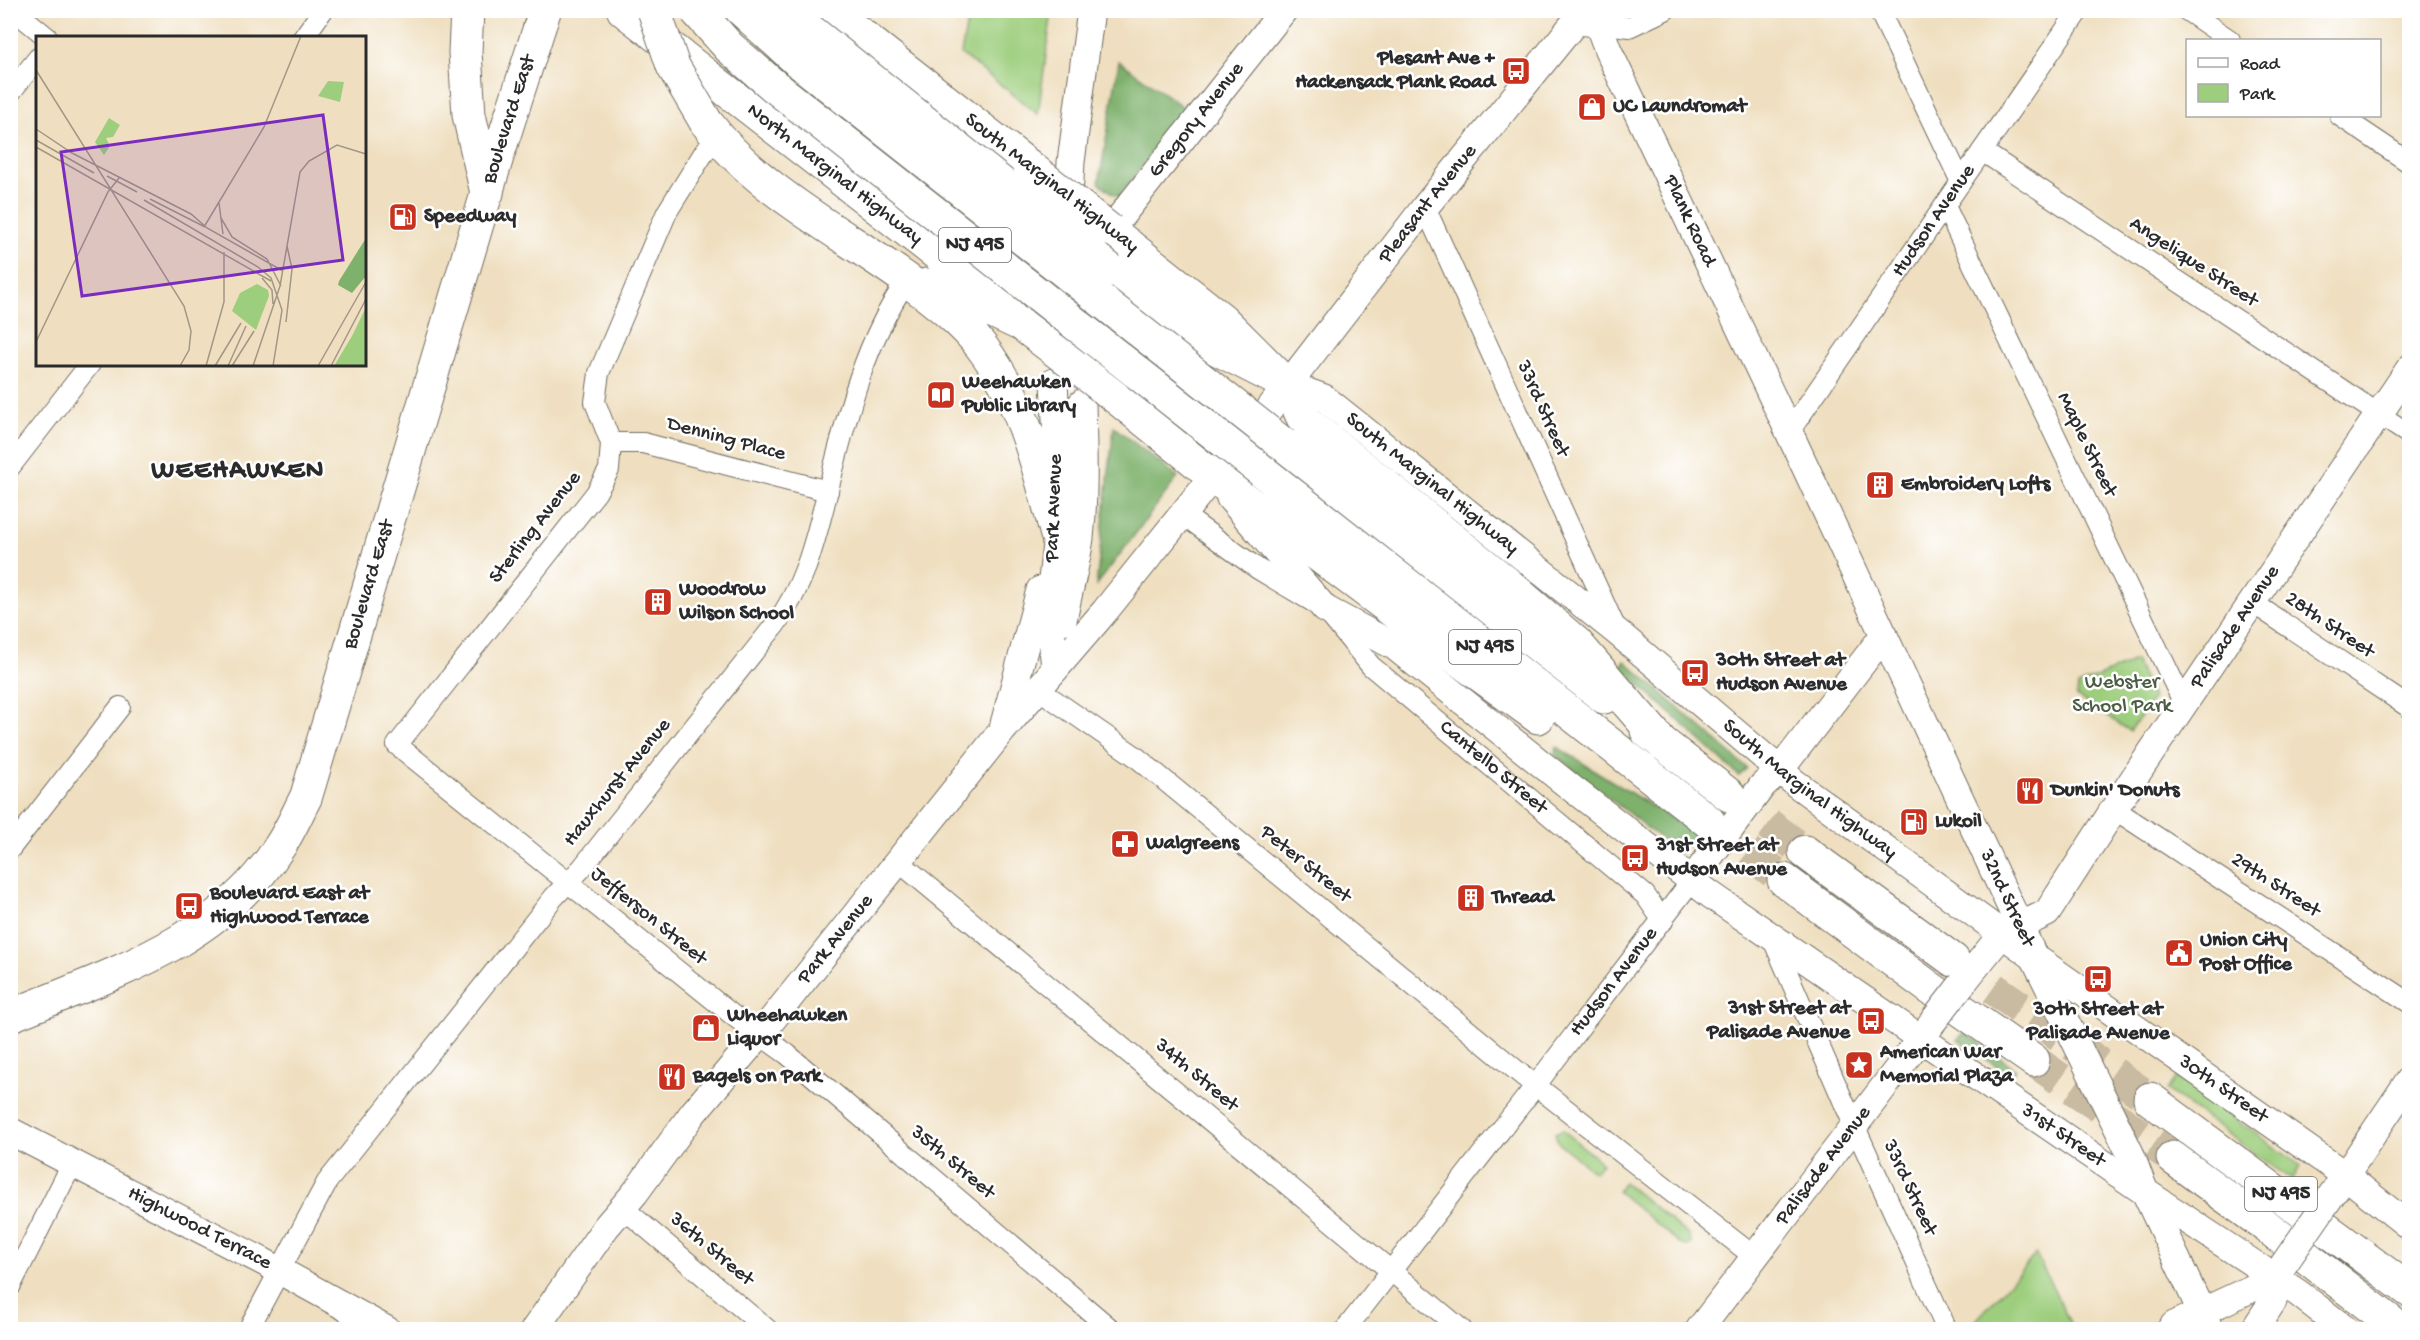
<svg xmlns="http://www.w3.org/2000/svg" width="2420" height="1340" font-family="'Gochi Hand',sans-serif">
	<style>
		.green { fill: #9dce7d; stroke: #647c54; stroke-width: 1.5 }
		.forest { fill: #7eb16c; stroke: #546e4c; stroke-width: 1.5 }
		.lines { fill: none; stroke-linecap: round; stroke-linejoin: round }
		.highway-tunnel { stroke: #c8bba2; stroke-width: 33; stroke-dasharray: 33 16; stroke-linecap: butt }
		.street-casing { stroke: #706a5f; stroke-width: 22 }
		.secondary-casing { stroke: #706a5f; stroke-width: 29 }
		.primary-casing { stroke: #706a5f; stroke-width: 34 }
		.highway-casing { stroke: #706a5f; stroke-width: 35 }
		.street { stroke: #fff; stroke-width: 20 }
		.secondary { stroke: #fff; stroke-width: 27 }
		.primary { stroke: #fff; stroke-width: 32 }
		.highway { stroke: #fff; stroke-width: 33 }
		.secondary-bridge-casing { stroke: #706a5f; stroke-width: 29; stroke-linecap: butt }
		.primary-bridge-casing { stroke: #706a5f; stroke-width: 34; stroke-linecap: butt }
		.highway-bridge-casing { stroke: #706a5f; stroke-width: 35; stroke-linecap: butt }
		.secondary-bridge { stroke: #fff; stroke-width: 27 }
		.primary-bridge { stroke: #fff; stroke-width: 32 }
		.highway-bridge { stroke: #fff; stroke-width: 33 }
		.labels { text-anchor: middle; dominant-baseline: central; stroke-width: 5; stroke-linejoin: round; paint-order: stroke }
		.shield { fill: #fff; stroke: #6b6b6b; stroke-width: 1.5 }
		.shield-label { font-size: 20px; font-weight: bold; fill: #2b2b2b }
		.poi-label { font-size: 21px; font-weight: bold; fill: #2b2b2b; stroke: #fff; text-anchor: start }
		.street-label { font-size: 21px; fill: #2b2b2b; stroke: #fff }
		.park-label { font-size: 21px; fill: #4d5c44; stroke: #fff }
		.district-label { font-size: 27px; font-weight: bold; letter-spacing: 1.5px; fill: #2b2b2b; stroke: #fff }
		.inset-road { fill: none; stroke: #a19784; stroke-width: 1.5 }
		.view { fill: #7b2cbf; fill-opacity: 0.15; stroke: #7b2cbf; stroke-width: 3 }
		.inset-edge { fill: none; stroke: #2b2b2b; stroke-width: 3 }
	</style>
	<rect width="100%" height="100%" fill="#fff"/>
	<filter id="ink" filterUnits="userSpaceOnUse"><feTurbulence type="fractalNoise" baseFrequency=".0167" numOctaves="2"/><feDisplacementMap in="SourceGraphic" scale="12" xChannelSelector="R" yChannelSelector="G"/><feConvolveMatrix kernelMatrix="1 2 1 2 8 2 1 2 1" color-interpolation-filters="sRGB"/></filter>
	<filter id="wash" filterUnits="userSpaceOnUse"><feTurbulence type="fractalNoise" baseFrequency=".008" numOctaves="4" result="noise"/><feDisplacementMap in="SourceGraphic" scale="24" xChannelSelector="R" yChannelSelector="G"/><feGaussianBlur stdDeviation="1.35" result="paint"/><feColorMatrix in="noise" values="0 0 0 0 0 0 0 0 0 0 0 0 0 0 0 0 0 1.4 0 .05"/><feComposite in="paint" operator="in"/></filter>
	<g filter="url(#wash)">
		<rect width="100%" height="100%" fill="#efdfc0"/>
		<path class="green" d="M969 11H1052L1038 114 961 54Z
			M2135 661 2153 699 2130 731 2076 696 2078 686Z
			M2176 1077 2301 1166 2292 1180 2167 1090Z
			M1563 1130 1602 1163 1594 1172 1558 1142 1555 1133Z
			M1624 1182 1689 1236 1691 1243 1688 1246 1682 1245 1617 1191Z
			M2036 1254 2073 1329H1971L1970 1327Z"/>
		<path class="forest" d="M1119 61 1187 110 1118 197 1099 183Z
			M1114 427 1178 477 1096 586Z
			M1625 661 1747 768 1739 776 1620 667Z
			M1557 747 1695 833 1680 854 1555 755Z
			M1965 1032 2016 1069 2011 1077 1958 1039Z"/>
	</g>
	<g filter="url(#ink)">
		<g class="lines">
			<path class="highway-tunnel" d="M1729 795 1805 852
				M1709 822 1784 880
				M1953 960 2150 1099
				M2033 1060 2173 1158"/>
			<g class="street-casing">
				<g id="street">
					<path d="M14 10 48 38"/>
					<path d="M1879 10 1961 182"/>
					<path d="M2186 10 2230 40"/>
					<path d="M1598 23 1629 27 1665 10"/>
					<path d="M303 38 323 10"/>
					<path d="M10 93 38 58"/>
					<path d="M2340 116 2410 163"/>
					<path d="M705 151 667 212 599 373 595 402 611 443 609 470 596 493 397 745 735 1017 787 1054 1112 1330"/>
					<path d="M1982 151 2410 435"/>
					<path d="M1945 206 2184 704"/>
					<path d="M1425 207 1616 629"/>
					<path id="s1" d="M1789 432 2079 10"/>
					<path d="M611 443H643L828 491"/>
					<path d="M10 467 90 364"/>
					<path id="s2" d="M1182 514 1258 569 1325 609 1371 666 1645 895 1663 921"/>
					<path d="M2253 603 2410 708"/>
					<path d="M1038 689 1135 756 1522 1075 1756 1258"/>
					<path d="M2114 809 2410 1003"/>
					<path d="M10 849 120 707"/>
					<path d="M898 861 1462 1330"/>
					<path d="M1771 935 1845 1105 1947 1330"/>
					<path d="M623 1208 768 1330"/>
					<path d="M10 1287 73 1162"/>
					<path d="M248 1330 327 1182 554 897 581 869 775 625C805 585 815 541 827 494 846 419 863 345 907 280"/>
					<path id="s3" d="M1345 1330 1536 1085 1692 880"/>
				</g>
			</g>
			<g class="secondary-casing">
				<g id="secondary">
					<path id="s4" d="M1593 10 1608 50 1789 432 2034 957 2130 1153 2145 1192 2210 1330"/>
					<path d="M1068 216 1071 162 1091 10"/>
					<path id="s5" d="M1110 230 1284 10"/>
					<path d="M1054 382 1060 494 1057 535 1049 607 1055 669"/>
					<path id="s6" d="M1288 385 1324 398 1617 632 1795 783 2034 957 2345 1175 2410 1227"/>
					<path id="s7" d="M1270 408 1425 207 1576 21 1598 23"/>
					<path id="s8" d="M1230 498 1325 609 1394 646 1574 790 1711 895 2145 1192 2298 1293 2346 1330"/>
					<path d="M1063 621C1068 593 1076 566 1080 538 1085 493 1083 448 1082 403"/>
					<path d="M1004 724 1040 590"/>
					<path d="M1692 880 1763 785 1780 770 1884 635"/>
					<path id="s9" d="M1962 984 2002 934 2047 913 2132 781 2410 368"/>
					<path id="s10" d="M10 1131 264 1262 387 1330"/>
					<path d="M2336 1189 2410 1079"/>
					<path id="s11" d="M534 1330 606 1227 635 1193 693 1113 771 1021 1002 731 1105 611 1226 460"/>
					<path id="s12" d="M1699 1330 1931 1025"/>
					<path d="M2170 1330 2174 1325 2274 1278"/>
					<path d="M2254 1330 2273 1301 2274 1278 2282 1267"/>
				</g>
			</g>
			<g class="primary-casing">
				<g id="primary">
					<path id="s13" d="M623 10 984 291 1009 314"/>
					<path d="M830 10 1028 165"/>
					<path d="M1110 230 1222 319 1281 378"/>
					<path d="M1115 397 1213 476"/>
					<path id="s14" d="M10 1016C109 975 220 942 280 846 290 831 297 814 306 797L499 152 545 10"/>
				</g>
			</g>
			<g class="highway-casing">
				<path id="highway" d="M467 10 465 52 469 115 487 193
					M706 122C759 192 840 231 910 282 935 301 962 321 981 346 1024 402 1039 469 1057 535
					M1110 270 1202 341 1288 385 1304 420 1503 580 1576 643 1663 744
					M927 285 958 295 1022 325
					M1283 444 1604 697
					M1262 471 1709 822
					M1213 476 1425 635 1538 717
					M1647 731 1729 795
					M1805 852 1953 960
					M1784 880 1930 988 2033 1060
					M2150 1099 2410 1291
					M2173 1158 2266 1226 2401 1330"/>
			</g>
			<use href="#street" class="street"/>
			<use href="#secondary" class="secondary"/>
			<use href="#primary" class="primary"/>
			<use href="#highway" class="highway"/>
			<g class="secondary-bridge-casing">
				<path id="secondary-bridge" d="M1931 1024 1962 984
					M2284 1264 2335 1190"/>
			</g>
			<g class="primary-bridge-casing">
				<path id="primary-bridge" d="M1028 165 1110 230
					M1022 325 1115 397"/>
			</g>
			<g class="highway-bridge-casing">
				<path id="highway-bridge" d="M654 10 673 66 706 122
					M696 10 729 47 774 86 1262 471
					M742 10 797 60 1283 444
					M784 10 1110 270"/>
			</g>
			<use href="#secondary-bridge" class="secondary-bridge"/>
			<use href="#primary-bridge" class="primary-bridge"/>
			<use href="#highway-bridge" class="highway-bridge"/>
		</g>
	</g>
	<defs>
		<g id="bus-square" transform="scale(1.5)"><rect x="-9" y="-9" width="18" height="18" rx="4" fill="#c8321e" stroke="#fff"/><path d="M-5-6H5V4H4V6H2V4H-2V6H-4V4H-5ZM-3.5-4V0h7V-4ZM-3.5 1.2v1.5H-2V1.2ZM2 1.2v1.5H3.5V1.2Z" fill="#fff"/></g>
		<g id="shop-square" transform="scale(1.5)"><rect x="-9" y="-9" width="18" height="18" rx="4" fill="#c8321e" stroke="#fff"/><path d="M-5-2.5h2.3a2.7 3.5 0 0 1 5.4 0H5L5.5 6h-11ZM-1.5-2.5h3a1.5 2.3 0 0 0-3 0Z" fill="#fff"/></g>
		<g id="fuel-square" transform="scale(1.5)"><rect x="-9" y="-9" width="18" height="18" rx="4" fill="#c8321e" stroke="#fff"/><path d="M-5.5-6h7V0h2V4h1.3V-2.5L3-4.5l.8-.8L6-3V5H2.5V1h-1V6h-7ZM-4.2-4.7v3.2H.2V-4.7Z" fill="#fff"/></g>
		<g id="library-square" transform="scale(1.5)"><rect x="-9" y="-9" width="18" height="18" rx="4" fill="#c8321e" stroke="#fff"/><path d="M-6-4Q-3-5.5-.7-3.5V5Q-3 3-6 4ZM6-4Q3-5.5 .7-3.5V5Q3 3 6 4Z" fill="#fff"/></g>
		<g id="building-square" transform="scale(1.5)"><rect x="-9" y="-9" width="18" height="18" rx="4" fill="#c8321e" stroke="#fff"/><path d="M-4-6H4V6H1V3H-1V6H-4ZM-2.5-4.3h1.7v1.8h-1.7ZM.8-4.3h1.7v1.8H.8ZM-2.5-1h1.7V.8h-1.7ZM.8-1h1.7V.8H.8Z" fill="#fff"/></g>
		<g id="restaurant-square" transform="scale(1.5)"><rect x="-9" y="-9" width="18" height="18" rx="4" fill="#c8321e" stroke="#fff"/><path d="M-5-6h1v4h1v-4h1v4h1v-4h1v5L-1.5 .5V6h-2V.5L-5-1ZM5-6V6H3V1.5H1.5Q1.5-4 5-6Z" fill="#fff"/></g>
		<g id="pharmacy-square" transform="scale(1.5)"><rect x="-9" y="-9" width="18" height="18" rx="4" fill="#c8321e" stroke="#fff"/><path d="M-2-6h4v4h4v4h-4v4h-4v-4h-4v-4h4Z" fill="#fff"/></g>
		<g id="civic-square" transform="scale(1.5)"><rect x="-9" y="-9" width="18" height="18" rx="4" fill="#c8321e" stroke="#fff"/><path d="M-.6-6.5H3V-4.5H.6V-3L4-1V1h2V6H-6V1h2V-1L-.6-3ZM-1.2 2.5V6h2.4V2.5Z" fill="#fff"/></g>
		<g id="sight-square" transform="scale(1.5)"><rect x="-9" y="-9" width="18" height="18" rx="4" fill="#c8321e" stroke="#fff"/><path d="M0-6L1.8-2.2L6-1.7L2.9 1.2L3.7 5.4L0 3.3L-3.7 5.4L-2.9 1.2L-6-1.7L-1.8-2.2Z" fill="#fff"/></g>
	</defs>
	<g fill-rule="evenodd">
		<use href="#bus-square" x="1516" y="71"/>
		<use href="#shop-square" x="1592" y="107"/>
		<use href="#fuel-square" x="403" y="217"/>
		<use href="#library-square" x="941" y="395"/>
		<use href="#building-square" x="1880" y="485"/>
		<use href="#building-square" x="658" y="602"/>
		<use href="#bus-square" x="1695" y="673"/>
		<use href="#restaurant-square" x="2030" y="791"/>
		<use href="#fuel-square" x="1914" y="822"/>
		<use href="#pharmacy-square" x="1125" y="844"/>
		<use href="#bus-square" x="1635" y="858"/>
		<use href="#building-square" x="1471" y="898"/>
		<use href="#bus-square" x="189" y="906"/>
		<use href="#civic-square" x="2179" y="953"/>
		<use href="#bus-square" x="2098" y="979"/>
		<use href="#bus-square" x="1871" y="1021"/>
		<use href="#shop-square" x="706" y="1028"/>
		<use href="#sight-square" x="1859" y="1065"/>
		<use href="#restaurant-square" x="672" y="1077"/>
	</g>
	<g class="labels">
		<g class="shield">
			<rect x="939" y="228" width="72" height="34" rx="4.5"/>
			<rect x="1449" y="630" width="72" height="34" rx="4.5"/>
			<rect x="2245" y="1177" width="72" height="34" rx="4.5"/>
		</g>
		<g class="shield-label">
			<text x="975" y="245">NJ 495</text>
			<text x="1485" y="647">NJ 495</text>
			<text x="2281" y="1194">NJ 495</text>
		</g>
		<g class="poi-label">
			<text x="1495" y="59" text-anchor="end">Plesant Ave +<tspan x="1495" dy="24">Hackensack Plank Road</tspan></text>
			<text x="1613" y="107">UC Laundromat</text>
			<text x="424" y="217">Speedway</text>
			<text x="962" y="383">Weehawken<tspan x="962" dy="24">Public Library</tspan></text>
			<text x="1901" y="485">Embroidery Lofts</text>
			<text x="679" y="590">Woodrow<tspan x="679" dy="24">Wilson School</tspan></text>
			<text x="1716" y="661">30th Street at<tspan x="1716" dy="24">Hudson Avenue</tspan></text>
			<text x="2051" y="791">Dunkin' Donuts</text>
			<text x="1935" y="822">Lukoil</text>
			<text x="1146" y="844">Walgreens</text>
			<text x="1656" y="846">31st Street at<tspan x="1656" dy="24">Hudson Avenue</tspan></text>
			<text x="210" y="894">Boulevard East at<tspan x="210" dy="24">Highwood Terrace</tspan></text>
			<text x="1492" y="898">Thread</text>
			<text x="2200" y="941">Union City<tspan x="2200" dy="24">Post Office</tspan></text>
			<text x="1850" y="1009" text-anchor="end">31st Street at<tspan x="1850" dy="24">Palisade Avenue</tspan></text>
			<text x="2098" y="1010" text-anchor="middle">30th Street at<tspan x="2098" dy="24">Palisade Avenue</tspan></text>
			<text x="727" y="1016">Wheehawken<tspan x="727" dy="24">Liquor</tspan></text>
			<text x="1880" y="1053">American War<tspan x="1880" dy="24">Memorial Plaza</tspan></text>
			<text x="693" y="1077">Bagels on Park</text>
		</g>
		<g class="street-label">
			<text stroke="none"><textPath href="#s14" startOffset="1088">Boulevard East</textPath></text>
			<text stroke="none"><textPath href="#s5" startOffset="140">Gregory Avenue</textPath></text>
			<text stroke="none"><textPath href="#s13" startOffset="268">North Marginal Highway</textPath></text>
			<text transform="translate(1051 184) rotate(38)">South Marginal Highway</text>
			<text stroke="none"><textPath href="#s7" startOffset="258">Pleasant Avenue</textPath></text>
			<text stroke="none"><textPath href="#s1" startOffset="256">Hudson Avenue</textPath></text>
			<text stroke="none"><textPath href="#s4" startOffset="232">Plank Road</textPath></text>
			<text transform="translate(2193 263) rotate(33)">Angelique Street</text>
			<text transform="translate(1542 409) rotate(66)">33rd Street</text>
			<text transform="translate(726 440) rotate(15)">Denning Place</text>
			<text transform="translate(2086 445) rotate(64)">Maple Street</text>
			<text stroke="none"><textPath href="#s6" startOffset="176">South Marginal Highway</textPath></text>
			<text transform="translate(1055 508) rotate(-88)">Park Avenue</text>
			<text transform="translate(536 528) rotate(-52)">Sterling Avenue</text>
			<text stroke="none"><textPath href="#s14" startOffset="602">Boulevard East</textPath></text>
			<text transform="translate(2329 626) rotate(34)">28th Street</text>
			<text stroke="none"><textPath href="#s9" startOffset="456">Palisade Avenue</textPath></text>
			<text stroke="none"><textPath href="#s2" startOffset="404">Cantello Street</textPath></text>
			<text transform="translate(618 783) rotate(-51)">Hauxhurst Avenue</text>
			<text stroke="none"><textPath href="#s6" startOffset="662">South Marginal Highway</textPath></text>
			<text transform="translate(1305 865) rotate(39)">Peter Street</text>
			<text transform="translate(2275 886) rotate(33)">29th Street</text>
			<text stroke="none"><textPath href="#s4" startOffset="980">32nd Street</textPath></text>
			<text transform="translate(648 917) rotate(39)">Jefferson Street</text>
			<text stroke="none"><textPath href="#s11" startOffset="494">Park Avenue</textPath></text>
			<text stroke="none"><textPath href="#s3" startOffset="440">Hudson Avenue</textPath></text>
			<text transform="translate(1196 1076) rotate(40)">34th Street</text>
			<text stroke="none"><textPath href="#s6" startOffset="1173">30th Street</textPath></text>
			<text stroke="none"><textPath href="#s8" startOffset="1054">31st Street</textPath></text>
			<text transform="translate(952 1163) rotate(40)">35th Street</text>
			<text stroke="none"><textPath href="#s12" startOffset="206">Palisade Avenue</textPath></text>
			<text transform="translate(1909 1188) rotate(65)">33rd Street</text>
			<text stroke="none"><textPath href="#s10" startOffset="213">Highwood Terrace</textPath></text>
			<text transform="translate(711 1250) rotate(40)">36th Street</text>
		</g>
		<g class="park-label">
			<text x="2122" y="683">Webster<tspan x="2122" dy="24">School Park</tspan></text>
		</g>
		<g class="district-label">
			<text x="238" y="472">WEEHAWKEN</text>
		</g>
	</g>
	<g transform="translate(36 36)">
		<rect width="330" height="330" fill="#efdfc0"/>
		<path d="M292 45 308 46 304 66 282 60ZM73 82 84 89 77 101 70 102 74 110 68 119 59 106ZM221 248 232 254 233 260 220 294 196 275 204 257ZM330 271V330H298L316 300Z" fill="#9dce7d"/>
		<path d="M330 202V240L316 257 302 249 303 245Z" fill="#7eb16c"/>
		<path class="inset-road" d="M0 34 148 270 155 295 153 314 144 330M0 93 36 117 155 178 171 192 247 235M0 104 58 137M0 111 235 245M71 140 101 156M114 163 169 191M108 164 222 231 235 242 246 274 237 330M183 167 187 198M185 182 196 201 231 223 245 250M168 191 228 91 265 0M226 242 236 254 237 268M250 286 256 233 251 210M0 306 72 156 83 142M170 330 188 266V216M179 330 205 287M192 330 210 290M196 330 218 295M217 330 244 250 264 136 273 125 301 109 330 118M282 330 330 246M295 330 330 263"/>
		<path class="view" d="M287 79 307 224 46 260 25 116Z"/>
		<rect width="330" height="330" class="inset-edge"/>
	</g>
	<rect width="2420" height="1340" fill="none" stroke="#fff" stroke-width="36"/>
	<rect x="2186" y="39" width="195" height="78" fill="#ffffff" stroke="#aaaaaa" stroke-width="1.5"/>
	<rect x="2198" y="58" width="30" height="9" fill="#ffffff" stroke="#aaaaaa" stroke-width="1.5"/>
	<text x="2240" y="69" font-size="18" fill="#2b2b2b">Road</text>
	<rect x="2198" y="84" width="30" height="18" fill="#9dce7d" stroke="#aaaaaa" stroke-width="1.5"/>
	<text x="2240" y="99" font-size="18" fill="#2b2b2b">Park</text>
</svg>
